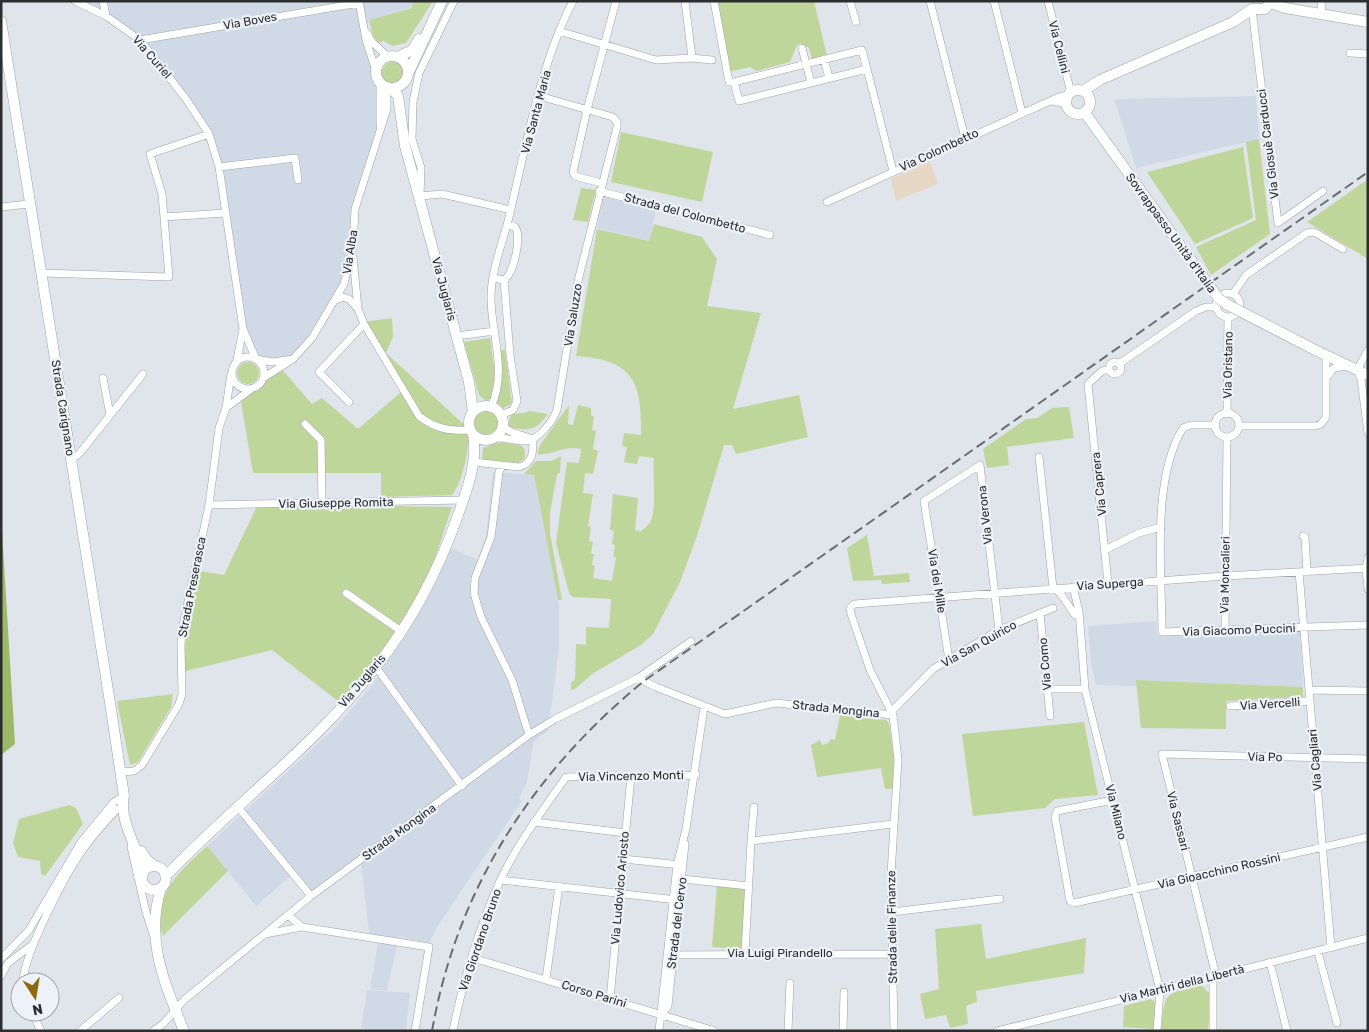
<svg xmlns="http://www.w3.org/2000/svg" width="1369" height="1032" font-family="Rubik,sans-serif">
	<style>
		.commercial { fill: #e7d8c5 }
		.built { fill: #d0dae6 }
		.green { fill: #bfd69a }
		.forest { fill: #9cb968 }
		.lines { fill: none; stroke-linecap: round; stroke-linejoin: round }
		.street-casing { stroke: #9da2a8; stroke-width: 8 }
		.secondary-casing { stroke: #9da2a8; stroke-width: 11 }
		.street { stroke: #fff; stroke-width: 7 }
		.secondary { stroke: #fff; stroke-width: 10 }
		.rail { stroke: #6b6e71; stroke-width: 2; stroke-dasharray: 10 5; stroke-linecap: butt }
		.secondary-bridge-casing { stroke: #9da2a8; stroke-width: 11; stroke-linecap: butt }
		.secondary-bridge { stroke: #fff; stroke-width: 10 }
		.labels { text-anchor: middle; dominant-baseline: central; stroke-width: 4.5; stroke-linejoin: round; paint-order: stroke }
		.street-label { font-size: 12px; fill: #2b2d2f; stroke: #edf2f8 }
	</style>
	<rect width="100%" height="100%" fill="#e0e5eb"/>
	<path class="commercial" d="M930 161 938 184 896 201 891 179Z"/>
	<path class="built" d="M75 1H413V7L369 20 366 30 380 82V133L362 181 353 247 344 284 325 321 293 359H256L243 329 219 167 209 134 140 40Z
		M1256 96 1259 139 1136 168 1114 99Z
		M603 194 656 211 649 241 597 228Z
		M493 472 534 475 559 604V648L548 731 534 741 527 782 519 798 522 801 437 927 429 944 399 936 387 991 370 989 378 942 370 941 361 864 312 899 291 876 256 906 207 846 337 726 372 685 427 596 450 548 478 560 486 535Z
		M1157 621V635L1169 636 1300 631 1303 687 1136 680 1137 686 1096 685 1091 664 1088 626Z
		M367 990 410 993 406 1031H374L361 1028Z"/>
	<path class="green" d="M413 1H433L406 43 392 46 384 41 378 43 373 36 369 20 412 8Z
		M717 1H814L827 56 812 59 809 48 801 44 797 45 790 62 756 71 750 67 729 72Z
		M382 73a11 11 0 1 1 22 0a11 11 0 1 1-22 0Z
		M621 132 713 152 702 202 611 182Z
		M1259 139 1270 234 1211 275 1196 247 1256 220 1246 142Z
		M1243 147 1253 218 1195 244 1147 172Z
		M1368 179V259L1307 222Z
		M581 188 596 190 588 222 573 220Z
		M654 224 702 237 717 259 707 306 761 313 733 409 799 395 808 437 736 454 732 445H724L698 533 680 582 653 634 641 645 592 674 575 689 571 690V682L575 680 576 644 586 645V627L609 628 611 599 573 597 569 593 556 543 567 462 579 463 581 449C562 445 554 456 537 454L540 445 569 405 568 424 573 425 578 405 591 408V415L594 417 592 430 596 431 593 449 598 451 593 474 585 473 583 493 593 494 588 526 591 527 589 541 593 542 591 554H594L592 565 595 566 593 578 612 581 616 557H613L615 545 612 544 614 531 610 530 613 494 638 498 635 530 640 532C643 529 649 525 651 521 657 503 652 477 654 458L639 456 637 464 624 462 627 447 622 446 624 433 641 435C642 381 633 360 576 356L597 229 649 241Z
		M392 318 393 337 386 353 470 430C467 451 465 478 452 495L381 497V473H253L240 396 279 366 312 404 322 398 358 429 401 392 363 322Z
		M490 338 495 374 491 399 486 401 479 395 464 342Z
		M498 350H505L512 404 503 408 497 403Z
		M237 373a11 11 0 1 1 22 0a11 11 0 1 1-22 0Z
		M1069 407 1074 438 1007 447 1009 465 987 468 983 449 1026 419 1037 418 1052 408Z
		M473 423a13 13 0 1 1 26 0a13 13 0 1 1-26 0Z
		M529 411 548 414C534 432 531 430 509 428 508 407 518 417 529 411Z
		M501 442 522 446 525 450V458L517 464 482 462 483 448Z
		M561 456 560 473 557 474 550 513V533L562 600H558L534 475 524 474 536 461H551Z
		M258 504 452 507 423 594 379 672 343 705 272 650 182 672 195 570 224 575Z
		M867 535 874 576 909 573 910 582 882 584 881 580 853 581 847 548Z
		M1136 680 1303 687V697L1226 701V729L1141 728Z
		M173 694 171 707 138 762 130 765 117 701Z
		M840 715 886 720 889 723 894 757 893 789H885L881 768 817 777 811 745 820 740 822 745 829 743 830 739 835 740Z
		M1084 722 1098 795 1055 799 1045 808 973 816 962 734Z
		M69 805 76 808 83 824 45 876 41 874 40 861 18 857 13 843 19 819Z
		M207 846 228 871 163 936C150 896 181 870 207 846Z
		M717 886 746 888 741 949 712 947Z
		M981 924 986 959 1086 938 1084 973 976 991 977 1002 966 1006 968 1024 950 1028 946 1015 925 1019 920 994 939 989 935 929Z
		M1201 985 1211 995 1208 1031H1161C1165 992 1163 994 1201 985Z
		M1151 999 1156 1003 1154 1029 1123 1027 1124 1006Z"/>
	<path class="forest" d="M1 514 15 744 1 755Z"/>
	<g class="lines">
		<g class="street-casing">
			<path id="street" d="M75 1 106 16 140 40 186 99 209 134 219 167 243 329 256 359 273 362 293 359
				M103 1 106 16
				M359 1 366 40 376 71
				M454 1 419 73 413 102 412 139 421 168 420 196 442 194 511 210
				M685 1 692 58
				M714 1 729 82H734
				M850 1 856 22
				M930 1 965 138
				M994 1 1022 113
				M1048 1 1071 93
				M1321 1 1322 15
				M1252 9 1278 223 1323 191
				M559 31 656 60 692 58 712 60
				M367 33 372 42 388 57
				M140 40 359 3
				M802 48 811 83
				M862 50 867 69 739 101 734 82Z
				M1350 53 1368 54
				M824 59 829 78
				M867 69 893 171
				M380 82V125
				M1052 101 1063 103 1066 106
				M219 167 295 158 298 180
				M601 183 575 176 573 172 587 110 616 1
				M599 191 770 235
				M827 202 1059 97 1068 95
				M1 207 29 204
				M164 217 225 213
				M41 273 169 277 162 194 150 154 209 134
				M493 278 504 280 510 355 517 401 513 410 501 415
				M504 280C514 274 522 235 515 227L507 225
				M1216 305a12 12 0 1 1 24 0a12 12 0 1 1-24 0Z
				M1233 294 1246 275 1307 233 1314 232 1343 249
				M336 300 343 297 349 299 358 309 353 257
				M358 309 364 324 419 416C435 429 450 431 470 430
				M464 335 495 331
				M1368 350 1357 370 1361 379 1368 433
				M232 373a16 16 0 1 1 32 0a16 16 0 1 1-32 0Z
				M237 360 243 329
				M1109 368a6 6 0 1 1 12 0a6 6 0 1 1-12 0Z
				M1119 364 1196 311 1206 307H1217
				M1327 377 1334 368 1346 366
				M103 378 110 415
				M263 378 293 359 312 338 344 284 353 247 355 209 387 109V87
				M349 402 319 372 364 324
				M227 407 250 390
				M491 407C510 366 486 324 492 283 495 259 505 236 510 213 526 145 541 62 573 1
				M1215 425a12 12 0 1 1 24 0a12 12 0 1 1-24 0Z
				M1227 414 1228 317
				M305 424 321 440 322 503
				M1216 425H1191L1183 428C1151 480 1162 572 1162 632L1368 625
				M503 426C511 435 523 434 532 439
				M1239 426H1315L1321 424 1326 417V356
				M495 438C505 437 513 441 523 441 538 442 552 422 557 410L578 281 617 127V122L613 117 539 96
				M1039 457 1053 588 1060 593 1075 615
				M71 460 79 454 143 374
				M473 462 519 467C533 463 533 453 533 440
				M502 466 499 472 491 537 475 578 474 593 481 617 512 680 529 735
				M209 505 463 500
				M1303 536 1305 537 1307 572
				M1105 550 1139 533 1161 527
				M1368 558 1366 569 1368 589
				M1299 572 1331 948
				M1108 584 1088 384 1102 371 1109 369
				M1073 587 1079 611 1085 689 1160 990 1157 1031
				M346 593 401 631
				M1040 613 1050 716
				M1225 630 1227 437
				M949 660 924 501 980 465 999 630
				M376 667 462 786
				M638 678 656 687 725 714 776 703 893 715
				M1047 689H1085
				M1309 690 1368 691
				M1230 706 1310 701
				M891 712 933 669 999 630 1053 608
				M121 772 134 771 142 765 179 704 182 694 181 643 184 620 209 505 219 428 226 408 231 374
				M1113 800 1057 811 1055 817 1070 901 1074 903 1368 837
				M238 807 311 896
				M534 822 626 833
				M751 841 754 807
				M131 847 146 912 153 934
				M623 859 681 865
				M682 879 749 886
				M501 880 677 900
				M892 912 1000 899
				M288 915 302 927 429 947 415 1031
				M265 934 302 927
				M1318 952 1337 1023
				M745 953 751 841 893 824
				M667 955 893 954
				M473 958 715 1031
				M1 959 29 930 81 842 114 802 124 796
				M1270 962 1287 1031
				M1 976 8 963 32 945
				M1216 976 1162 754 1368 759
				M546 979 559 886
				M23 982C24 953 68 868 87 844 96 832 107 820 117 809L124 807
				M610 999 631 776
				M32 1012 41 1031
				M661 1015 668 1006 685 844
				M80 1031 119 998
				M153 1031 164 1023 184 1000 311 896 529 735 555 719 638 678 691 641
				M453 1031C462 984 480 925 500 881 517 844 543 810 566 777L696 775
				M659 1031 677 865 686 829 704 707
				M788 1031 790 983
				M843 1031 844 992
				M894 1031 891 874 898 760 893 715 870 670 851 614 850 608 854 604 1225 576 1368 568
				M997 1031 1368 938
				M1213 1031V977"/>
		</g>
		<g class="secondary-casing">
			<path id="secondary" d="M1271 3 1285 8 1368 22
				M1252 9H1265L1271 1
				M1 21 111 709 124 796C118 819 138 849 144 871
				M376 72a16 16 0 1 1 32 0a16 16 0 1 1-32 0Z
				M398 57 412 50 419 39
				M408 74 442 1
				M391 88 398 96 405 146 469 382 473 412
				M1066 102a12 12 0 1 1 24 0a12 12 0 1 1-24 0Z
				M1083 91 1100 80 1233 22 1252 9
				M1085 113 1113 152
				M1317 351 1368 375
				M469 423a17 17 0 1 1 34 0a17 17 0 1 1-34 0Z
				M141 851 147 860 155 866
				M142 878a12 12 0 1 1 24 0a12 12 0 1 1-24 0Z
				M166 876C233 805 315 746 375 668 411 623 439 569 458 515 467 490 478 462 473 434
				M161 888C145 940 164 982 184 1031"/>
		</g>
		<use href="#street" class="street"/>
		<use href="#secondary" class="secondary"/>
		<path class="rail" d="M432 1031C457 888 533 772 644 681L1368 172"/>
		<g class="secondary-bridge-casing">
			<path id="secondary-bridge" d="M1113 152 1219 299 1228 305 1317 351"/>
		</g>
		<use href="#secondary-bridge" class="secondary-bridge"/>
	</g>
	<g class="labels">
		<g class="street-label">
			<text transform="translate(250 21) rotate(-10)">Via Boves</text>
			<text transform="translate(1059 47) rotate(76)">Via Cellini</text>
			<text transform="translate(152 57) rotate(49)">Via Curiel</text>
			<text transform="translate(536 112) rotate(-75)">Via Santa Maria</text>
			<text transform="translate(1268 144) rotate(-97)">Via Giosuè Carducci</text>
			<text transform="translate(939 150) rotate(-25)">Via Colombetto</text>
			<text transform="translate(685 213) rotate(15)">Strada del Colombetto</text>
			<text transform="translate(1171 233) rotate(54)">Sovrappasso Unità d'Italia</text>
			<text transform="translate(350 252) rotate(-81)">Via Alba</text>
			<text transform="translate(444 289) rotate(75)">Via Juglaris</text>
			<text transform="translate(573 315) rotate(-81)">Via Saluzzo</text>
			<text transform="translate(1228 365) rotate(-89)">Via Oristano</text>
			<text transform="translate(63 408) rotate(81)">Strada Carignano</text>
			<text transform="translate(1099 484) rotate(-96)">Via Caprera</text>
			<text transform="translate(336 503) rotate(-1)">Via Giuseppe Romita</text>
			<text transform="translate(985 515) rotate(-96)">Via Verona</text>
			<text transform="translate(1225 575) rotate(-89)">Via Moncalieri</text>
			<text transform="translate(937 581) rotate(81)">Via dei Mille</text>
			<text transform="translate(1110 584) rotate(-4)">Via Superga</text>
			<text transform="translate(192 587) rotate(-79)">Strada Preserasca</text>
			<text transform="translate(1239 630) rotate(-2)">Via Giacomo Puccini</text>
			<text transform="translate(979 644) rotate(-29)">Via San Quirico</text>
			<text transform="translate(1045 664) rotate(-95)">Via Como</text>
			<text transform="translate(362 681) rotate(-50)">Via Juglaris</text>
			<text transform="translate(1270 704) rotate(-4)">Via Vercelli</text>
			<text transform="translate(836 709) rotate(6)">Strada Mongina</text>
			<text transform="translate(1265 757) rotate(1)">Via Po</text>
			<text transform="translate(1315 760) rotate(-95)">Via Cagliari</text>
			<text transform="translate(631 776) rotate(-1)">Via Vincenzo Monti</text>
			<text transform="translate(1116 812) rotate(76)">Via Milano</text>
			<text transform="translate(1178 821) rotate(76)">Via Sassari</text>
			<text transform="translate(399 832) rotate(-36)">Strada Mongina</text>
			<text transform="translate(1219 871) rotate(-13)">Via Gioacchino Rossini</text>
			<text transform="translate(620 888) rotate(-85)">Via Ludovico Ariosto</text>
			<text transform="translate(677 923) rotate(-83)">Strada del Cervo</text>
			<text transform="translate(892 927) rotate(-91)">Strada delle Finanze</text>
			<text transform="translate(480 940) rotate(-71)">Via Giordano Bruno</text>
			<text x="780" y="953">Via Luigi Pirandello</text>
			<text transform="translate(1182 984) rotate(-14)">Via Martiri della Libertà</text>
			<text transform="translate(594 994) rotate(17)">Corso Parini</text>
		</g>
	</g>
	<rect width="1369" height="1032" fill="none" stroke="#2b2d2f" stroke-width="5"/>
	<g transform="translate(35 997) rotate(168)"><circle r="24" fill="#edf2f8" stroke="#9fa3a8"/>
	<path d="M0-4L9 19L0 12L-9 19Z" fill="#8f690d"/>
	<text y="-8" font-size="14" font-weight="bold" text-anchor="middle" fill="#2b2d2f">N</text>
	</g>
</svg>
